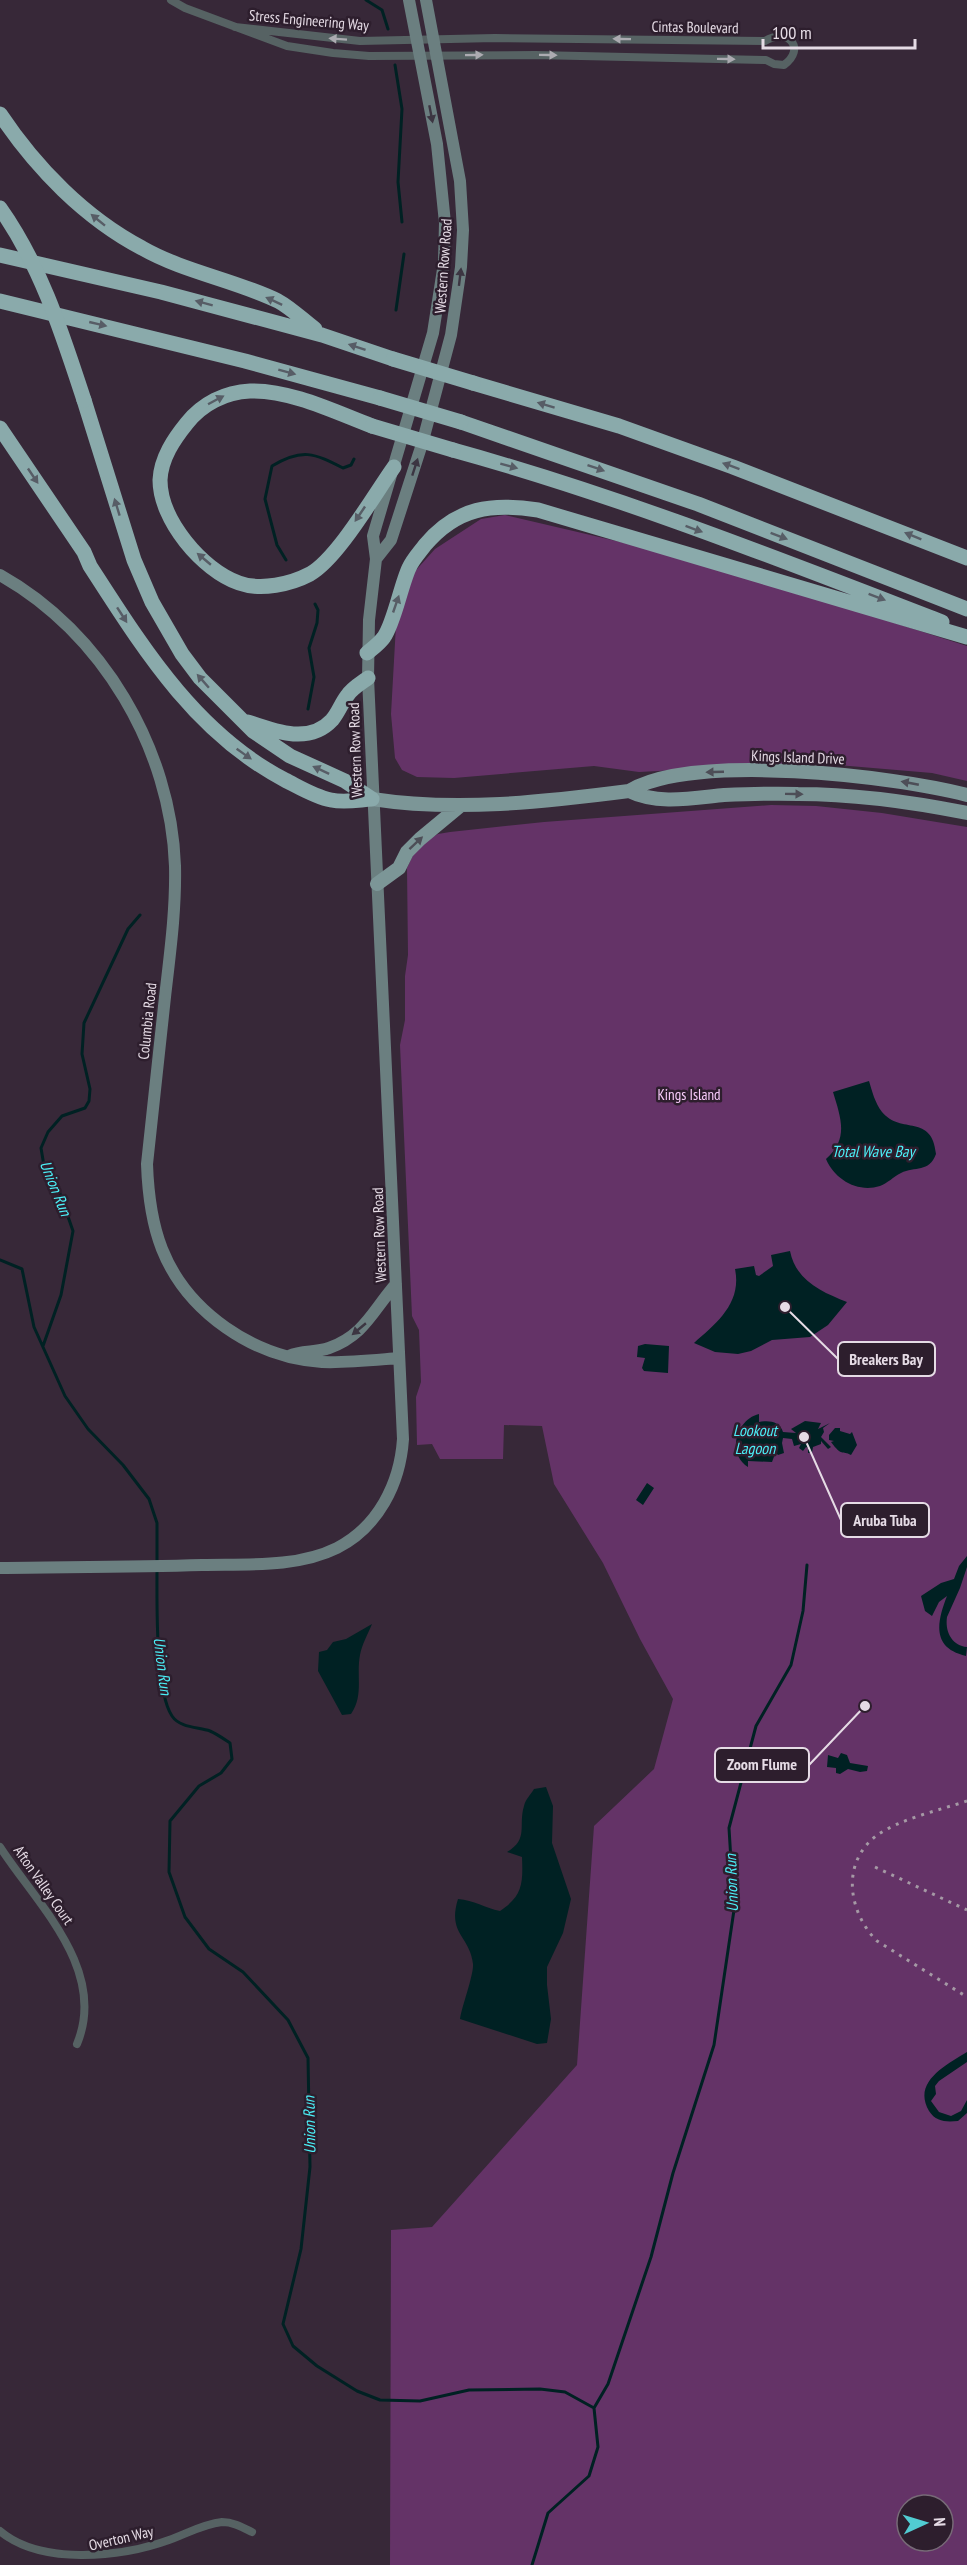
<svg xmlns="http://www.w3.org/2000/svg" width="967" height="2565" font-family="'PT Sans Narrow',sans-serif">
	<style>
		.green { fill: #643367; fill-rule: evenodd }
		.water { fill: #002123 }
		.lines { fill: none; stroke-linecap: round; stroke-linejoin: round }
		.stream { stroke: #002123; stroke-width: 3 }
		.street { stroke: #566263; stroke-width: 8 }
		.secondary { stroke: #6b7f80; stroke-width: 12 }
		.primary { stroke: #7c9697; stroke-width: 14 }
		.highway { stroke: #8aaaab; stroke-width: 15 }
		.rail { stroke: #a599a5; stroke-width: 3; stroke-dasharray: 3 6; stroke-linecap: butt }
		.highway-bridge { stroke: #8aaaab; stroke-width: 15 }
		.oneway { fill: #acabb1 }
		.oneway2 { fill: #3c3642 }
		.oneway3 { fill: #575d66 }
		.oneway4 { fill: #4d4e57 }
		.labels { text-anchor: middle; dominant-baseline: central; stroke-width: 5; stroke-linejoin: round; paint-order: stroke }
		.street-label { font-size: 15px; fill: #e5dbe5; stroke: #2d1e2d }
		.park-label { font-size: 15px; fill: #f8cbfa; stroke: #2d1e2d }
		.water-label { font-size: 16px; font-style: italic; fill: #4bf0f8; stroke: #2d1e2d }
		.leader { fill: none; stroke: #e5dbe5; stroke-width: 2 }
		.callout-dot { fill: #e5dbe5; stroke: #2d1e2d; stroke-width: 2 }
		.callout { fill: #2d1e2d; stroke: #e5dbe5; stroke-width: 2 }
		.callout-label { font-size: 16px; text-anchor: middle; font-weight: bold; fill: #e5dbe5 }
	</style>
	<rect width="100%" height="100%" fill="#372838"/>
	<path class="green" d="M505 515 659 551 782 587 967 646V781L932 773 814 763 639 772 594 766 454 778 417 777 402 770 395 758 391 714 397 607 409 578 435 549 481 519Z
		M771 805 816 806 882 813 967 827V2565H390L391 2230 432 2227 577 2065 594 1826 654 1769 673 1699 640 1639 603 1563 554 1484 542 1426 504 1425 503 1459H440L432 1444 417 1445 416 1397 421 1382 419 1330 412 1316 400 1045 405 1020V976L408 955 407 868 415 851 425 841 438 834 450 832 544 822ZM907 2505H943V2541H907Z"/>
	<path class="water" d="M869 1081C872 1091 875 1103 882 1112 901 1135 932 1113 936 1154 929 1173 915 1166 901 1173 893 1177 888 1183 880 1186 858 1193 835 1180 826 1159 849 1139 841 1118 833 1092Z
		M790 1251C796 1281 822 1292 847 1302L828 1325 810 1337 772 1340 751 1351 738 1354 715 1352 694 1343C717 1323 742 1303 735 1269L754 1266 756 1275 759 1276 773 1266 771 1255Z
		M645 1344 669 1346 668 1373 644 1371 642 1368 645 1358 637 1357 638 1346Z
		M759 1414V1422C770 1420 780 1422 783 1432L796 1433 791 1429 805 1421 821 1423 818 1429 830 1423 823 1428 824 1432 821 1437 831 1447 828 1449 821 1441V1444L813 1447 812 1453H808V1448L806 1447 803 1451 799 1448 801 1444 794 1446 792 1439 783 1438 782 1443 784 1453 778 1455 772 1449 770 1451 775 1454 772 1462 748 1461V1467C726 1453 737 1419 759 1414Z
		M835 1428H840V1431L850 1434 852 1432 857 1445 851 1455C842 1450 842 1457 831 1442L834 1441 829 1440V1435Z
		M647 1483 654 1488 643 1505 636 1500Z
		M967 1556V1567L960 1588 947 1617C945 1631 951 1645 967 1647L966 1656C931 1648 937 1622 947 1596L939 1602 932 1616 925 1611 921 1596 941 1583 954 1579 959 1566Z
		M372 1624C368 1634 362 1644 360 1655 356 1675 364 1696 351 1714L342 1715 318 1671 319 1652 327 1650 333 1642 346 1639Z
		M841 1753 847 1755 850 1763 868 1766 867 1771 860 1772 848 1769 840 1774 836 1773V1768L827 1767 828 1755 838 1758Z
		M546 1787 553 1806 552 1843 571 1899 563 1933 547 1967V1985L551 2019 547 2043 537 2044 460 2019C462 2006 474 1974 473 1964 470 1936 447 1934 458 1899 474 1900 485 1908 500 1911 523 1896 523 1883 522 1857L507 1852C529 1839 518 1826 524 1806 525 1800 531 1794 534 1789Z
		M967 2052V2062L939 2081 935 2086 936 2094 931 2101 939 2112 951 2116 961 2111 967 2100V2113L958 2121C946 2122 936 2122 929 2111 912 2082 946 2065 967 2052Z"/>
	<g class="lines">
		<path class="stream" d="M366 0 382 10 388 29
			M395 65 402 109 398 182 402 222
			M396 310 404 254
			M286 560 277 545 265 499 272 466C302 448 314 453 343 468L351 465 354 459
			M308 709 314 677 309 648 317 623 318 610 315 604
			M0 1260 22 1269 34 1327 65 1396 88 1429 123 1465 149 1499 157 1523V1562
			M43 1346 61 1295 73 1231 57 1185 44 1166 41 1148 48 1132 62 1116 85 1108 89 1101 90 1089 82 1054 84 1023 128 929 140 915
			M157 1568C157 1600 155 1691 172 1716 180 1728 198 1727 210 1731 217 1734 224 1739 230 1743L232 1759 221 1773 199 1786 170 1821 169 1872 185 1917 209 1949 243 1972 288 2020 308 2058 310 2167 301 2249 283 2324 293 2346 317 2366 357 2391 380 2400 420 2401 469 2390 540 2389 565 2392 594 2408 598 2447 589 2476 548 2513 532 2565
			M594 2408 608 2384 651 2257 673 2173 714 2045 734 1910 729 1828 756 1726 791 1665 803 1611 807 1565"/>
		<path class="street" d="M171 0 185 8 287 46 333 53 369 56 535 55 766 60 774 64 784 65C806 49 789 27 765 41L495 38 360 41 235 27
			M0 1847C36 1903 108 1969 77 2044
			M0 2531C40 2565 119 2558 169 2540 186 2534 203 2524 222 2522 233 2522 242 2527 252 2532"/>
		<path class="secondary" d="M376 559 391 540 422 444 451 335 461 267 463 230 460 181 426 0
			M0 575C102 632 171 749 175 866 176 910 170 953 165 997 159 1052 153 1108 147 1164 148 1193 151 1221 162 1249 187 1312 254 1358 322 1362 347 1363 374 1360 399 1358
			M289 1356C302 1350 315 1353 329 1348 365 1335 373 1310 396 1284
			M0 1568C67 1567 134 1567 202 1565 245 1564 297 1568 337 1548 378 1527 400 1484 403 1439L368 678 369 620 376 559 373 536 433 333 444 263 445 223 437 144 409 0"/>
		<path class="primary" d="M629 791C657 805 693 798 724 795 748 794 773 793 798 794 854 794 912 802 967 813
			M372 799C456 812 544 802 629 791 693 752 894 776 967 795
			M377 884 399 868 407 852 420 839 461 805"/>
		<path class="highway" d="M0 114C36 168 85 218 142 248 184 272 235 280 278 301 291 308 303 320 315 329
			M0 255 161 292 322 335 393 359
			M0 301 245 361 380 398
			M473 383 619 426 733 467 967 558
			M84 400 134 560 152 602 182 654 200 678 253 731 290 756 345 781 372 799
			M461 422 698 504 967 609
			M372 426C335 412 291 390 250 391 225 392 202 404 187 423 174 439 161 458 160 480 160 520 202 570 239 583 261 591 291 584 310 574 338 558 374 495 394 467
			M0 428 84 552 90 566C143 648 195 733 285 780 299 787 315 797 331 800 345 803 358 800 372 799
			M453 450C620 496 781 560 942 622
			M367 653C373 648 380 643 384 637 394 623 401 585 409 568 413 559 420 552 425 545 457 507 492 503 538 510L967 637
			M248 722C274 731 309 745 332 720 338 713 341 704 347 696 351 689 361 683 368 678"/>
		<path class="rail" d="M967 1801C940 1810 899 1819 876 1836 840 1864 849 1913 877 1941L967 1997
			M875 1867 967 1910"/>
		<path class="highway-bridge" d="M0 208C41 266 62 333 84 400
			M393 359 473 383
			M380 398 461 422
			M372 426 453 450"/>
	</g>
	<defs><path id="oneway-solid" d="M-6-.8H1V-3.2L6.5 0L1 3.2V.8H-6Z" transform="scale(1.5)"/></defs>
	<g class="oneway">
		<use href="#oneway-solid" transform="translate(338 39) rotate(-176)"/>
		<use href="#oneway-solid" transform="translate(622 39) rotate(-179)"/>
		<use href="#oneway-solid" transform="translate(474 55) rotate(-1)"/>
		<use href="#oneway-solid" transform="translate(548 55) rotate(1)"/>
		<use href="#oneway-solid" transform="translate(726 59) rotate(1)"/>
	</g>
	<g class="oneway2">
		<use href="#oneway-solid" transform="translate(431 114) rotate(79)"/>
		<use href="#oneway-solid" transform="translate(460 277) rotate(-83)"/>
		<use href="#oneway-solid" transform="translate(415 467) rotate(-72)"/>
		<use href="#oneway-solid" transform="translate(359 1329) rotate(140)"/>
	</g>
	<g class="oneway3">
		<use href="#oneway-solid" transform="translate(98 220) rotate(-141)"/>
		<use href="#oneway-solid" transform="translate(274 301) rotate(-155)"/>
		<use href="#oneway-solid" transform="translate(204 303) rotate(-165)"/>
		<use href="#oneway-solid" transform="translate(98 324) rotate(13)"/>
		<use href="#oneway-solid" transform="translate(357 347) rotate(-162)"/>
		<use href="#oneway-solid" transform="translate(287 372) rotate(15)"/>
		<use href="#oneway-solid" transform="translate(216 400) rotate(-28)"/>
		<use href="#oneway-solid" transform="translate(546 405) rotate(-163)"/>
		<use href="#oneway-solid" transform="translate(509 466) rotate(15)"/>
		<use href="#oneway-solid" transform="translate(731 466) rotate(-160)"/>
		<use href="#oneway-solid" transform="translate(596 468) rotate(19)"/>
		<use href="#oneway-solid" transform="translate(33 476) rotate(56)"/>
		<use href="#oneway-solid" transform="translate(117 507) rotate(-107)"/>
		<use href="#oneway-solid" transform="translate(360 514) rotate(124)"/>
		<use href="#oneway-solid" transform="translate(694 529) rotate(20)"/>
		<use href="#oneway-solid" transform="translate(779 536) rotate(21)"/>
		<use href="#oneway-solid" transform="translate(913 536) rotate(-158)"/>
		<use href="#oneway-solid" transform="translate(204 559) rotate(-140)"/>
		<use href="#oneway-solid" transform="translate(877 597) rotate(21)"/>
		<use href="#oneway-solid" transform="translate(396 604) rotate(-71)"/>
		<use href="#oneway-solid" transform="translate(122 615) rotate(57)"/>
		<use href="#oneway-solid" transform="translate(203 681) rotate(-131)"/>
		<use href="#oneway-solid" transform="translate(244 754) rotate(35)"/>
		<use href="#oneway-solid" transform="translate(321 770) rotate(-155)"/>
	</g>
	<g class="oneway4">
		<use href="#oneway-solid" transform="translate(715 772) rotate(178)"/>
		<use href="#oneway-solid" transform="translate(910 783) rotate(-169)"/>
		<use href="#oneway-solid" transform="translate(794 794) rotate(1)"/>
		<use href="#oneway-solid" transform="translate(416 843) rotate(-43)"/>
	</g>
	<g class="labels">
		<g class="street-label">
			<text transform="translate(309 20) rotate(5)">Stress Engineering Way</text>
			<text transform="translate(695 27) rotate(1)">Cintas Boulevard</text>
			<text transform="translate(443 266) rotate(-86)">Western Row Road</text>
			<text transform="translate(355 750) rotate(-92)">Western Row Road</text>
			<text transform="translate(798 757) rotate(2)">Kings Island Drive</text>
			<text transform="translate(147 1021) rotate(-84)">Columbia Road</text>
			<text transform="translate(379 1235) rotate(-92)">Western Row Road</text>
			<text transform="translate(44 1885) rotate(55)">Afton Valley Court</text>
			<text transform="translate(121 2538) rotate(-13)">Overton Way</text>
		</g>
		<g class="park-label">
			<text x="689" y="1094">Kings Island</text>
		</g>
		<g class="water-label">
			<text x="873" y="1151">Total Wave Bay</text>
			<text transform="translate(56 1188) rotate(68)">Union Run</text>
			<text x="755" y="1430">Lookout<tspan x="755" dy="18">Lagoon</tspan></text>
			<text transform="translate(163 1666) rotate(83)">Union Run</text>
			<text transform="translate(731 1883) rotate(-92)">Union Run</text>
			<text transform="translate(309 2125) rotate(-91)">Union Run</text>
		</g>
	</g>
	<path class="leader" d="M785 1307L838 1359M804 1437L841 1520M865 1706L809 1765"/>
	<g class="callout-dot">
		<circle cx="785" cy="1307" r="6"/>
		<circle cx="804" cy="1437" r="6"/>
		<circle cx="865" cy="1706" r="6"/>
	</g>
	<g class="callout">
		<rect x="838" y="1342" width="97" height="34" rx="6"/>
		<rect x="841" y="1503" width="88" height="34" rx="6"/>
		<rect x="715" y="1748" width="94" height="34" rx="6"/>
	</g>
	<g class="callout-label">
		<text x="886" y="1365">Breakers Bay</text>
		<text x="885" y="1526">Aruba Tuba</text>
		<text x="762" y="1770">Zoom Flume</text>
	</g>
	<g transform="translate(925 2523) rotate(86)"><circle r="28" fill="#2d1e2d" stroke="#776a77" stroke-width="1.5"/>
	<path d="M0-4.5L10 22L0 15L-10 22Z" fill="#51ccd2"/>
	<text y="-9" font-size="16" font-weight="bold" text-anchor="middle" fill="#e5dbe5">N</text>
	</g>
	<path d="M763 39v9h152v-9" fill="none" stroke="#e5dbe5" stroke-width="3"/>
	<text x="772" y="39" font-size="18" fill="#e5dbe5" stroke="#2d1e2d" stroke-width="4.5" paint-order="stroke">100 m</text>
</svg>
